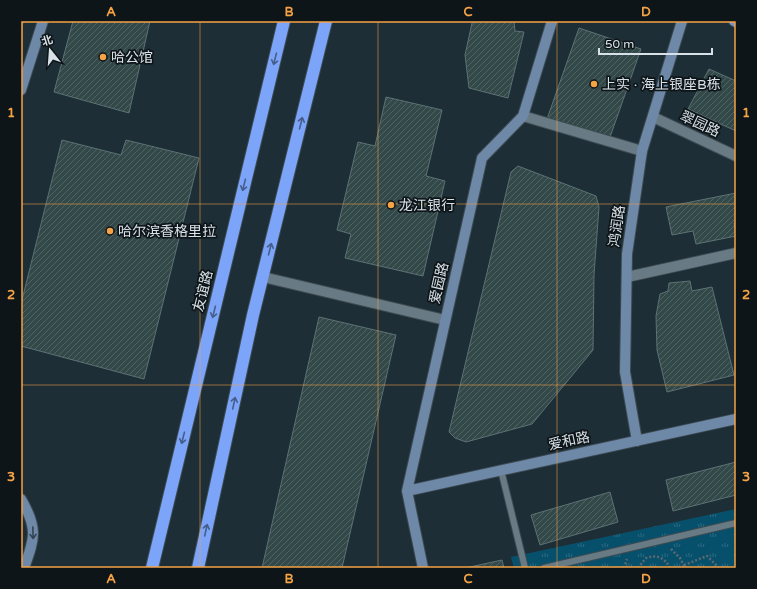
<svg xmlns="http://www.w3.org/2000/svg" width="757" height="589" font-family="'Varela Round','Noto Sans SC',sans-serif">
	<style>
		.park { fill: url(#park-tufts) }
		.building { fill: url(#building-hatch); stroke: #5c7273 }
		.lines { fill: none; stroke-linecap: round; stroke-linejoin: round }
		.lane-casing { stroke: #3d4b52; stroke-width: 8 }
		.street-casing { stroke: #3d4b52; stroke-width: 12 }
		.secondary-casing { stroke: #3d4b52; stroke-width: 12 }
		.primary-casing { stroke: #3d4b52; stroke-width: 12 }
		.highway-casing { stroke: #3d4b52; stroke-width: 14 }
		.path { stroke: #5b6971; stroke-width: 2.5; stroke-dasharray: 2 2; stroke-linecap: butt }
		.lane { stroke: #687b85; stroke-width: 6 }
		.street { stroke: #687b85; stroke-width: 10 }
		.secondary { stroke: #6e88a8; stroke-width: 10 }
		.primary { stroke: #7494cb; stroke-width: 10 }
		.highway { stroke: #7ca5fa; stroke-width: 12 }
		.oneway { stroke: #455d8a }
		.oneway2 { stroke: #344352 }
		.grid { fill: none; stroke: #f5a345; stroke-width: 1; stroke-opacity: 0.55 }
		.poi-dot { fill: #f5a345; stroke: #0e1519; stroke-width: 1.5 }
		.labels { text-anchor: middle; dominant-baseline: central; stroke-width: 3.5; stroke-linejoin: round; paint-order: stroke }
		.poi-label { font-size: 14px; fill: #d7e1e7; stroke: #0e1519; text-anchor: start }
		.street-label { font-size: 14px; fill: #d7e1e7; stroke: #0e1519 }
		.neatline { fill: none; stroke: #f5a345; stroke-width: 1.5 }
		.grid-label { font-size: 13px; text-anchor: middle; font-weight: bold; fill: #f5a345 }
	</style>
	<defs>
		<pattern id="park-tufts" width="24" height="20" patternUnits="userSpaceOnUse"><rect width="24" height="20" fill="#07506c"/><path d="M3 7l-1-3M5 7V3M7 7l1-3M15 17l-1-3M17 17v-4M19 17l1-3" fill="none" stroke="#2a6981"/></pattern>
		<pattern id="building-hatch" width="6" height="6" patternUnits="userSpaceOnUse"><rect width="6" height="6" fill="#334949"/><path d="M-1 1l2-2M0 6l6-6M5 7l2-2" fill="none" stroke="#506363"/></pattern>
	</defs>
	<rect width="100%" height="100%" fill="#1e2e37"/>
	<path class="park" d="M736 509V568H514L511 557Z"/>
	<path class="building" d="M73 21H150L129 113 54 92Z
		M474 21H514L515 31 524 32 508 98 469 88 465 55 472 23Z
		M579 28 641 49 609 140 547 119Z
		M709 69 736 81V131L688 109Z
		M386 97 442 110 426 176 445 181 423 276 345 258 351 234 337 230 358 142 375 146Z
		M62 140 121 155 126 140 199 158 144 379 21 346V304Z
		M518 166 596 196 599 207 594 275 593 350 532 424 466 442 455 438 449 432 511 172Z
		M736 193V223H734L736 236 696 244 693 231 672 235 666 207Z
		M690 281 692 291 712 287 734 375 667 392 657 350 656 316 660 294 668 291 669 283Z
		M319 317 396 335 342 568H262Z
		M736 462V495L673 511 666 480Z
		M610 492 618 522 540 545 531 515Z
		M502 560 504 568H465Z"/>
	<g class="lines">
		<g class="lane-casing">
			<path id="lane" d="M501 470 525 568
				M544 568 736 523"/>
		</g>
		<g class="street-casing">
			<path id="street" d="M523 116 642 151
				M653 117 736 156
				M263 277 445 320
				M627 277 736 253"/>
		</g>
		<g class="secondary-casing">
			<path id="secondary" d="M21 90 43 21
				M637 441 625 372 627 254 642 151 682 21
				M407 491 736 419
				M21 499C38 528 35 538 24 568
				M423 568 407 491 482 158 523 116 552 21"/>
		</g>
		<g class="primary-casing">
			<path id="primary" d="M734 21 736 22"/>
		</g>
		<g class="highway-casing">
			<path id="highway" d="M152 568 284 21
				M198 568 253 315 326 21"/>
		</g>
		<path class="path" d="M21 27 23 21
			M671 549 680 558 685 568
			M684 565 707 556 719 568
			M624 568 627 559
			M638 568 646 558C657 554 665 558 670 568"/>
		<use href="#lane" class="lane"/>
		<use href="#street" class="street"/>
		<use href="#secondary" class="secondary"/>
		<use href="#primary" class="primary"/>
		<use href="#highway" class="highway"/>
	</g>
	<defs><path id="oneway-shaft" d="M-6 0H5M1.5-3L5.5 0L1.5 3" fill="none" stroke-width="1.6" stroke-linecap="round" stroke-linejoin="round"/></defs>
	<g class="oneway">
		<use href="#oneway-shaft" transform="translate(275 59) rotate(104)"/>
		<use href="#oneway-shaft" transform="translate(301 123) rotate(-76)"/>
		<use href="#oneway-shaft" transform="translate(244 185) rotate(104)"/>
		<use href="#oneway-shaft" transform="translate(270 249) rotate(-76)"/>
		<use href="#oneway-shaft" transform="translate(214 312) rotate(104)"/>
		<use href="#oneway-shaft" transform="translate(234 403) rotate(-78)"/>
		<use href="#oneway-shaft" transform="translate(183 438) rotate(104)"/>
		<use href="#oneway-shaft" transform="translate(206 530) rotate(-78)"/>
	</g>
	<use class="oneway2" href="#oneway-shaft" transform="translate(33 533) rotate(88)"/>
	<path class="grid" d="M200 21V568M378 21V568M557 21V568M21 204H736M21 385H736"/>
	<g class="poi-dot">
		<circle cx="103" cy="57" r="4"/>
		<circle cx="594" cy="84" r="4"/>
		<circle cx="391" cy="205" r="4"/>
		<circle cx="110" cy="231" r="4"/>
	</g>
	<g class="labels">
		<g class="poi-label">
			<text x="111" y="57">哈公馆</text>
			<text x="602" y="84">上实 · 海上银座B栋</text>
			<text x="399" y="205">龙江银行</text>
			<text x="118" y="231">哈尔滨香格里拉</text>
		</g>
		<g class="street-label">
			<text transform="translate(700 124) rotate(25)">翠园路</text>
			<text transform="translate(617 226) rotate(-82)">鸿润路</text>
			<text transform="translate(439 283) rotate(-77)">爱园路</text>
			<text transform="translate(203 291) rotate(-76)">友谊路</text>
			<text transform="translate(569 441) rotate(-12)">爱和路</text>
		</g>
	</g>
	<rect width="757" height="589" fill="none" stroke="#0e1519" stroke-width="44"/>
	<g transform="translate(50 50) rotate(343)" stroke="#0e1519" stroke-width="3" paint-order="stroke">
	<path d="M0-3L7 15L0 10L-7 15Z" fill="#d7e1e7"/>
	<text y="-6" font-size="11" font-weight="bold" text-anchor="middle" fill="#d7e1e7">北</text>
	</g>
	<path d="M599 48v6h113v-6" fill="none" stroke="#d7e1e7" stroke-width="2"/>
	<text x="605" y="48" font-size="12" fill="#d7e1e7" stroke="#0e1519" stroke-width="3" paint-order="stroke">50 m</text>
	<rect x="22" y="22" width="713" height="545" class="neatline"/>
	<g class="grid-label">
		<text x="111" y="16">A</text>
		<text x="289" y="16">B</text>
		<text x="468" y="16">C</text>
		<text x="646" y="16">D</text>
		<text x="11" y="117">1</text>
		<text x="746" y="117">1</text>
		<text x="11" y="299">2</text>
		<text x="746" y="299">2</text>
		<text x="11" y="481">3</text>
		<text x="746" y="481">3</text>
		<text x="111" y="583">A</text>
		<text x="289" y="583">B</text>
		<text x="468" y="583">C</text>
		<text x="646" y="583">D</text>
	</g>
</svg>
